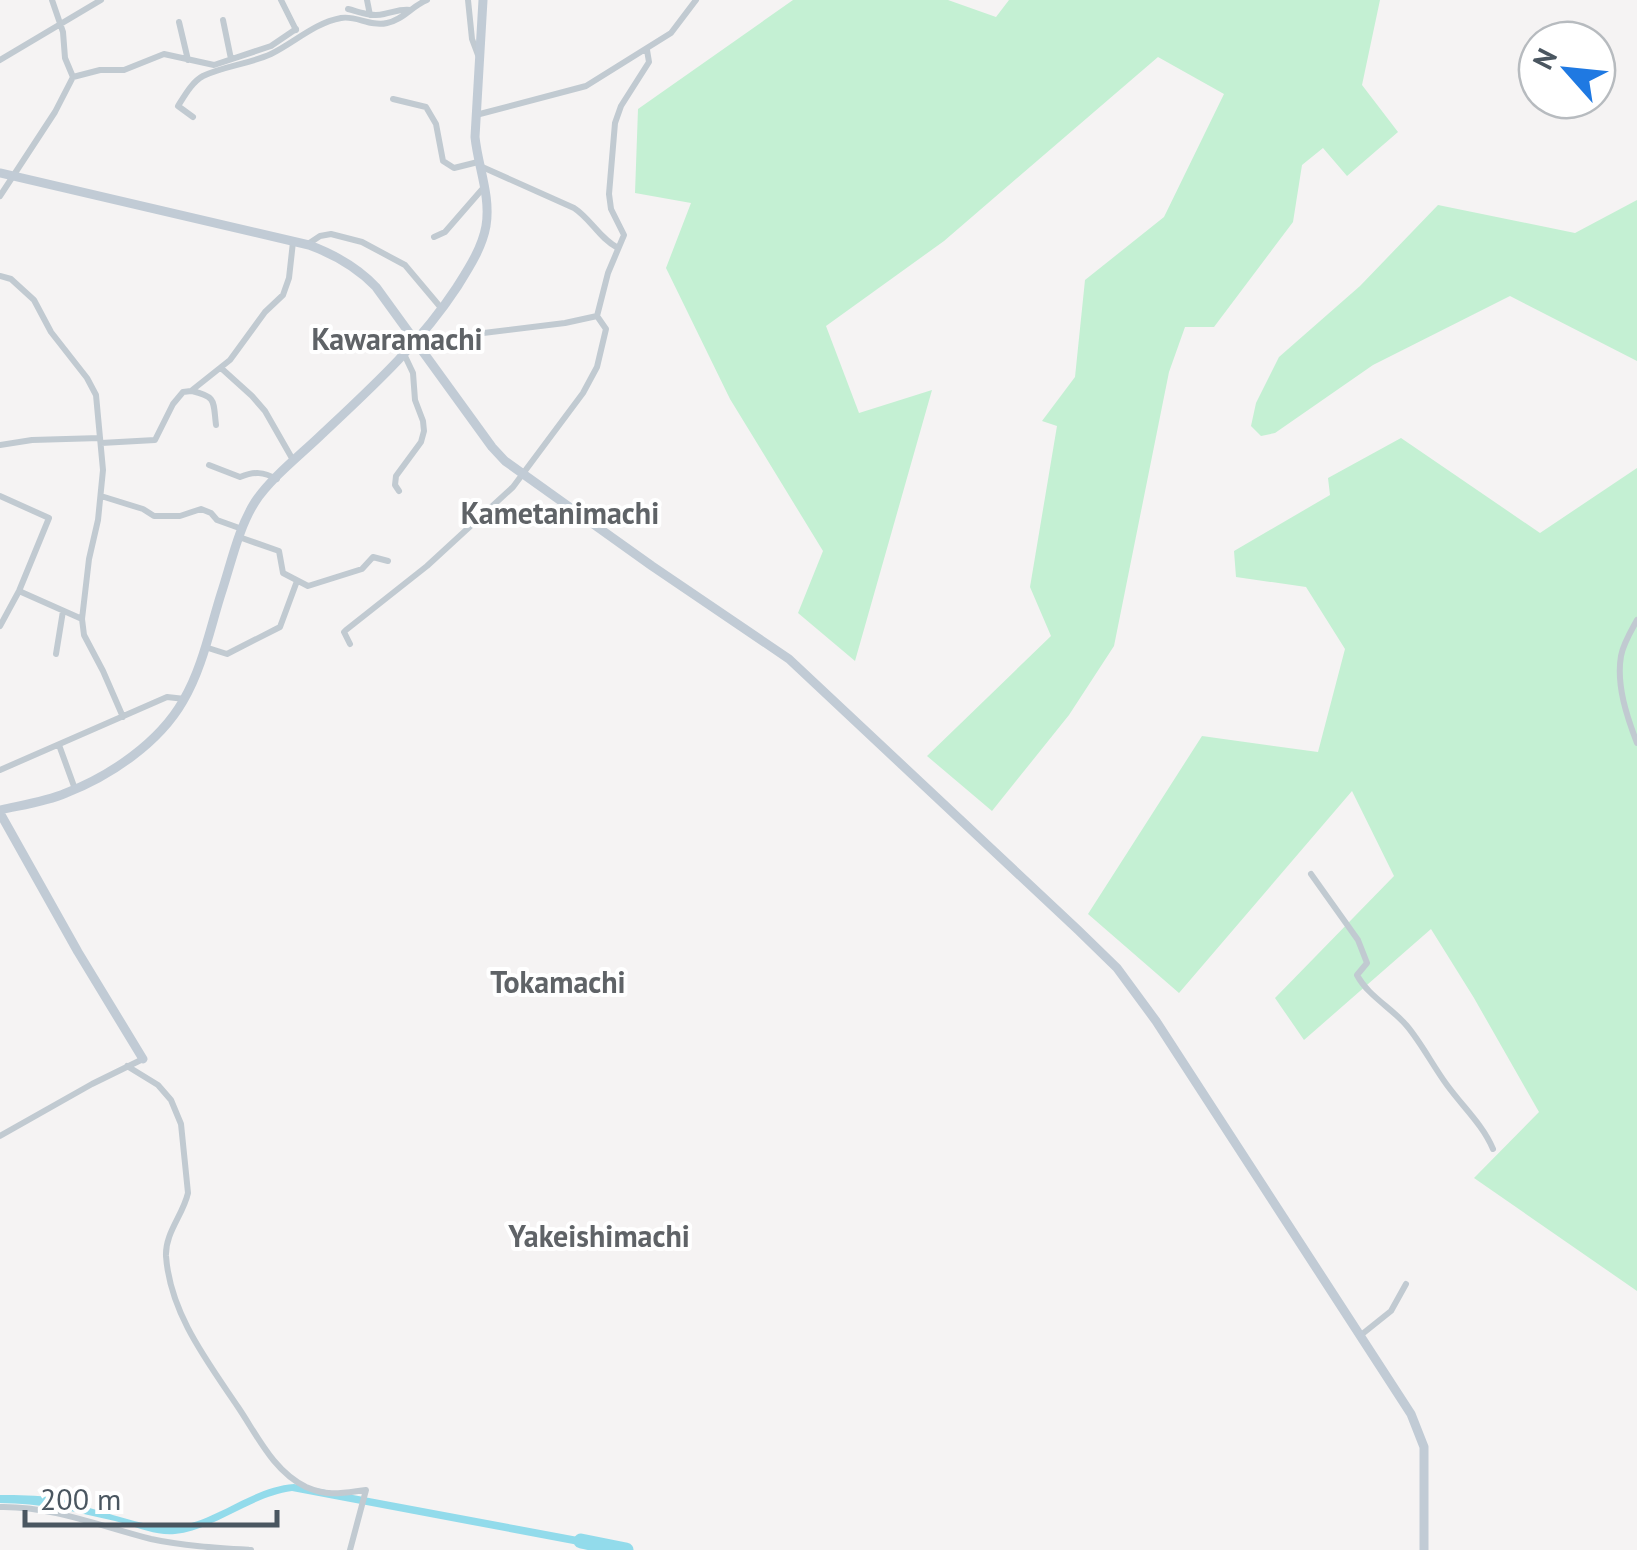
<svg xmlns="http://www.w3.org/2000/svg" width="1637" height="1550" font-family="'PT Sans',sans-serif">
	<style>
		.green { fill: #c4f0d3 }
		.water { fill: #92dbeb }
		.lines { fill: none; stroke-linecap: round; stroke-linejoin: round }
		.river { stroke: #92dbeb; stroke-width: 15 }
		.street { stroke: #c1cad1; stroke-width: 6 }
		.secondary { stroke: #c1cbd5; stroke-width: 9 }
		.labels { text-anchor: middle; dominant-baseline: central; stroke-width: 8; stroke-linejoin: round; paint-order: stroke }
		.quarter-label { font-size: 30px; font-weight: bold; fill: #5f6367; stroke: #fff }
	</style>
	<rect width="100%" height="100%" fill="#f5f3f3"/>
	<path class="green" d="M793 0H948L996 17 1009 0H1380L1362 85 1398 132 1347 176 1323 148 1302 165 1293 222 1214 327H1185L1169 372 1114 646 1069 715 992 811 927 756 1051 636 1030 587 1057 426 1042 421 1075 377 1085 280 1164 217 1224 94 1158 57 944 241 826 326 859 413 932 390 855 661 798 613 823 551 730 399 666 268 691 203 635 193 638 109Z
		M1637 200V361L1510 296 1373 365 1275 433 1261 436 1251 426 1256 403 1279 357 1360 286 1438 205 1575 233Z
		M1401 438 1540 533 1637 468V1291L1474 1178 1539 1112 1474 998 1431 929 1304 1040 1275 998 1394 876 1352 791 1179 993 1088 914 1202 736 1318 752 1345 649 1306 587 1236 577 1234 551 1330 495 1328 478Z"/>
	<path class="water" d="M294 1484 594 1540 605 1550 292 1491C252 1496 214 1530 175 1534 155 1536 134 1526 115 1521 76 1512 40 1503 0 1503V1495C18 1495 37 1495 55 1498 87 1505 147 1530 177 1526 217 1521 252 1487 294 1484Z"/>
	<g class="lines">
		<path class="river" d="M581 1541 626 1550"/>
		<path class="street" d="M281 0 296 30
			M367 0 370 15
			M468 0 472 39 478 55
			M348 9C360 12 371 17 384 14 394 12 400 9 410 10
			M223 20 231 59
			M179 22 188 60
			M0 60 101 0
			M73 77 100 70H124L164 54 214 65 271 46 296 29
			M393 99 426 107 436 124 443 161 454 168 478 162
			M476 115 586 86 671 33 696 0
			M193 117 178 106C185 95 192 82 203 76 224 66 249 64 271 54 294 43 314 23 341 18 356 15 370 27 387 23 403 20 412 6 427 0
			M480 166 574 208C591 219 599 238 618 248
			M0 196 55 112 73 77 65 58 63 32 52 0
			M434 237 445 232 485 186
			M308 244 320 236 331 234 362 242 405 265 442 309
			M0 276 11 279 34 300 51 332 87 378 96 395 103 470 98 520 89 559 82 619 84 635 103 671 123 717
			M418 341 565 323 597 316
			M221 368 252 396 265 411 293 460
			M192 391C217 397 213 401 216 425
			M101 443 155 440 173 404 183 392 191 391 230 360 265 312 283 295 289 278 293 242
			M0 445 32 440 100 438
			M209 465 240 477C255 471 263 472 277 479
			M399 491 395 485 396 476 421 442 424 431 423 421 415 400 413 373 404 354
			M0 496 49 518 19 591 0 626
			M101 496 143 509 154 516H180L201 509 211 513 217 520 242 529
			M239 537 279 551 283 573 308 586 362 569 373 557 388 561
			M19 591 82 619
			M1637 620C1631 631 1623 644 1621 656 1616 685 1627 717 1637 743
			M350 644 344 632 346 630 427 566 513 487 583 393 597 367 606 329 597 316 608 273 624 235 611 209 609 194 615 123 621 106 649 62 647 50
			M205 647 227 654 280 627 297 581
			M56 654 63 611
			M59 745 75 789
			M0 770 167 697 185 699
			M1311 874 1358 940 1367 963 1357 975C1368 996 1392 1008 1407 1026 1422 1044 1433 1066 1447 1085 1463 1107 1483 1125 1493 1149
			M127 1066 158 1085 171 1100 181 1124 188 1193C183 1215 165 1233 166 1256 170 1313 207 1361 238 1407 257 1435 273 1471 306 1487 329 1497 342 1493 366 1490L350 1550
			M0 1136 92 1084 143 1059
			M1361 1335 1391 1311 1406 1284
			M0 1507C52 1506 100 1526 151 1539 183 1546 218 1548 251 1550"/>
		<path class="secondary" d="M0 173 309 245C336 255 357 267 376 287L492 447 505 461 652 566 789 659 1078 930 1117 968 1156 1021 1411 1414 1424 1447V1550
			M0 810C22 805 45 802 66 793 110 776 159 743 183 701 202 669 210 629 221 594 231 564 238 529 255 502 270 479 299 456 319 437 369 390 419 345 457 287 469 268 482 248 486 226 491 196 478 167 475 137L483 0
			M0 813 78 952 143 1059"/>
	</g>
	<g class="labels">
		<g class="quarter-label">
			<text x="397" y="338">Kawaramachi</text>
			<text x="560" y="512">Kametanimachi</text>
			<text x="558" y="981">Tokamachi</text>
			<text x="599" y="1235">Yakeishimachi</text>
		</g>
	</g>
	<g transform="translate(1567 70) rotate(297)"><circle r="48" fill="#ffffff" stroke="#b7bbbf" stroke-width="2.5"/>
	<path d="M0-8L18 38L0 25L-18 38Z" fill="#1f79e2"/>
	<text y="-15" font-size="28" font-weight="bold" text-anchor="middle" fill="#4a5660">N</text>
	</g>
	<path d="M25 1510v15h252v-15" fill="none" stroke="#4a5660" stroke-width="5"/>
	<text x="40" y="1510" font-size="30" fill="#4a5660" stroke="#ffffff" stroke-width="8" paint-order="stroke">200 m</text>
</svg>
